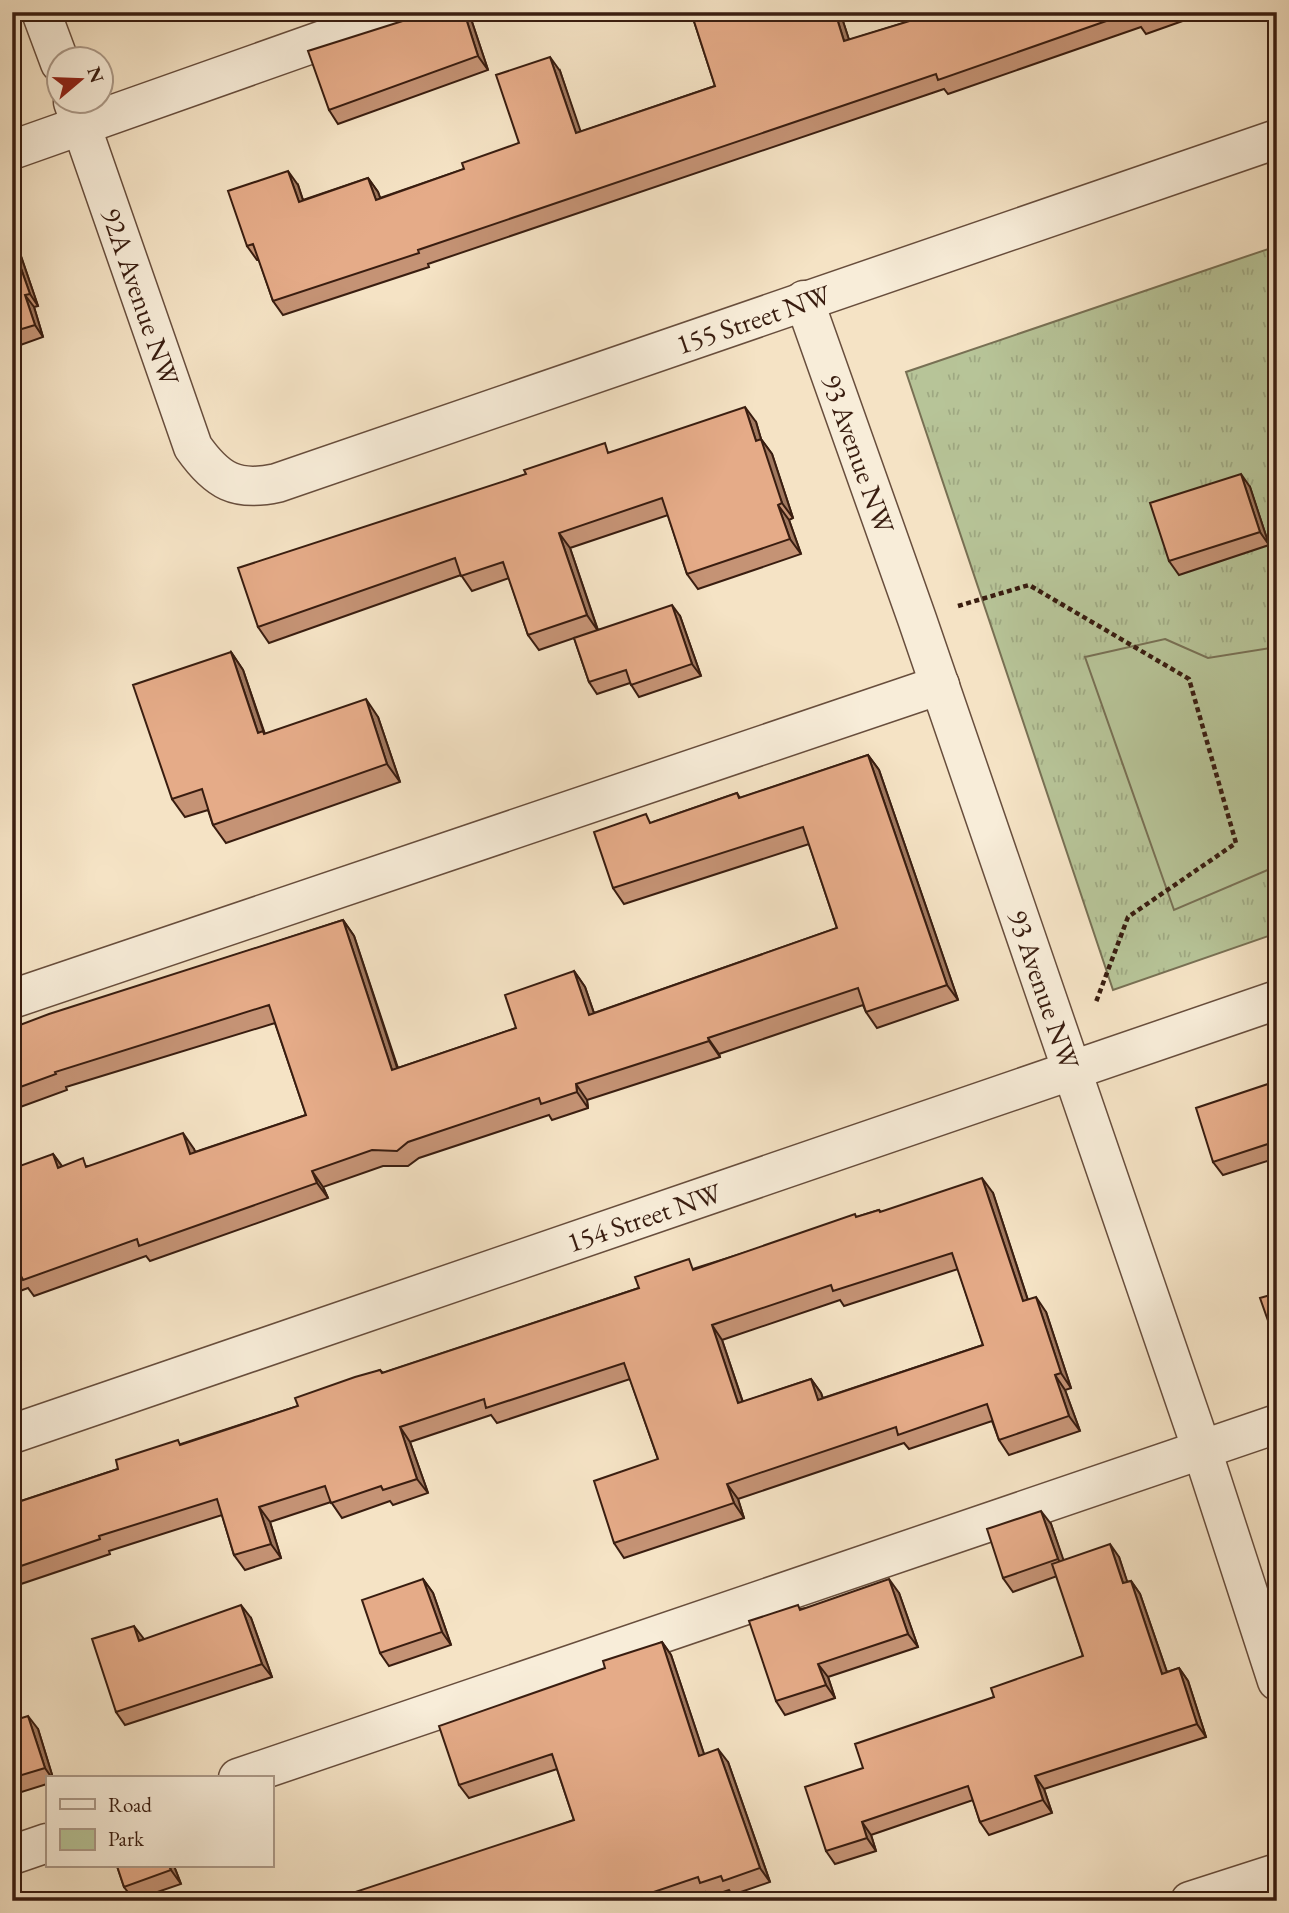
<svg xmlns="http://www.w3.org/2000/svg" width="1289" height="1913" font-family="'EB Garamond',serif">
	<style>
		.grass { fill: url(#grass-tufts); stroke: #787054; stroke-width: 2 }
		.green { fill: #b7c498; stroke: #787054; stroke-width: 2 }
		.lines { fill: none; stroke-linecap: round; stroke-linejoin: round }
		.minor-casing { stroke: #684e3d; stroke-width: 41 }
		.path { stroke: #391d10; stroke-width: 4.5; stroke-dasharray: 5 3.5; stroke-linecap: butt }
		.minor { stroke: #f8edd9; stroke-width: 38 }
		.wall { fill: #c59375; stroke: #391d10; stroke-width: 2; fill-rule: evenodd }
		.shaded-wall { fill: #a0785f; stroke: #391d10; stroke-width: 2 }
		.building { fill: #e5ab88; stroke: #391d10; stroke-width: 2; fill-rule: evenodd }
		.labels { text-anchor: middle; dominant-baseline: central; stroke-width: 5; stroke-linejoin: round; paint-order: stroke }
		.street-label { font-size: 28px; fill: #391d10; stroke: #f8edd9 }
	</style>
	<defs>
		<pattern id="grass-tufts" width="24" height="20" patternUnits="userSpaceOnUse" patternTransform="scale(1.75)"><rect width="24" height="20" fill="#b7c498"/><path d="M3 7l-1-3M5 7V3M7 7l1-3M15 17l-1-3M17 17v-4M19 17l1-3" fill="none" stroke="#9ea882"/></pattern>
	</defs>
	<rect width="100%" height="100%" fill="#f5e3c5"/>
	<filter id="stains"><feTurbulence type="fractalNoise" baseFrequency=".00286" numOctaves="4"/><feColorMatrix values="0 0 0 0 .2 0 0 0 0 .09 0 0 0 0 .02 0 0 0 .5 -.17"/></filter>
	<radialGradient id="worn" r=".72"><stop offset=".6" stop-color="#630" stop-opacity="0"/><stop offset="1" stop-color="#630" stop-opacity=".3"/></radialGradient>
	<path class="grass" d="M1277 246V933L1113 990 906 372Z"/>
	<path class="green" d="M1165 639 1208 658 1277 647V866L1174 910 1085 657Z"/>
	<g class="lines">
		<g class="minor-casing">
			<g id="minor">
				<path d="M41 12 60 63"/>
				<path id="s1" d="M73 102 193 447C217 481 236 492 277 483L1277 139"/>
				<path d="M12 150 402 12"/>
				<path id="s2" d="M804 300 917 619 1202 1450 1277 1681"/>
				<path d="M12 999 940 685"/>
				<path id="s3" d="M12 1434 1277 1000"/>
				<path d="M238 1778 1277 1424"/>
				<path d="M12 1855 47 1843"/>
				<path d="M1190 1901 1277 1873"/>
			</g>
		</g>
		<path class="path" d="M958 606 1029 585 1189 679 1236 843 1128 917 1096 1002"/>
		<use href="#minor" class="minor"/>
	</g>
	<path class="wall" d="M431 12H467L470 16 488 70 338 124 329 110Z
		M691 12H840L849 40 939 12H1208L1146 34 1141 27 948 94 944 89 428 264 429 267 283 315 273 301 259 260H257L247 246 298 185 303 200 368 178 378 192 380 198 464 169 519 143 560 71 580 132 715 86Z
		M12 230 38 306 34 307 43 337 12 348Z
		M756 422 761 439 772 454 793 518 789 520 801 554 698 589 687 574 668 515 570 548 598 630 680 616 701 676 639 697 630 683 597 694 589 682 574 638 539 650 528 635 509 578 472 591 461 575 269 643 258 627 611 452Z
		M1250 487 1269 545 1179 575 1169 561Z
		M231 652 243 670 265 734 378 717 400 782 226 843 213 825 208 810 185 817 172 799Z
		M868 755 879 770 958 1000 877 1028 866 1012 863 1005 719 1054 720 1057 587 1100 588 1108 552 1120 549 1115 419 1158 408 1166H383L323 1187 328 1198 150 1261 146 1256 34 1296 28 1288 12 1294V1183L19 1181 53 1154 62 1166H89L194 1149 195 1152 306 1115 275 1023 66 1087 67 1090 12 1110V1028L343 920 354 936 398 1068 516 1028 574 971 585 987 594 1013 837 928 809 844 624 904 613 888 653 822 737 793 740 798Z
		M1277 1081V1158L1223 1175 1213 1162Z
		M993 1193 1028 1300 1046 1312 1071 1388 1065 1390 1080 1431 1009 1455 999 1440 992 1421 909 1449 904 1443 738 1499 744 1518 624 1558 614 1543 658 1459 630 1379 497 1423 491 1415 410 1442 428 1493 393 1505 390 1501 342 1518 331 1502 270 1522 281 1558 245 1570 234 1555 222 1515 109 1551 110 1554 12 1587V1504L118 1469 181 1444 298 1406 380 1370 383 1373 639 1288 696 1268 879 1210 881 1212ZM958 1269 983 1345 823 1398 821 1393 811 1379 743 1402 722 1340 840 1300 844 1306Z
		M1051 1524 1063 1560 1119 1557 1127 1582 1131 1581 1140 1594 1167 1672 1179 1668 1188 1681 1206 1737 1044 1789 1052 1813 989 1835 980 1822 973 1800 871 1835 876 1851 835 1864 826 1851 863 1768 994 1697 1083 1656 1057 1576 1013 1592 1003 1578Z
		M423 1579 433 1593 451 1645 389 1666 380 1653Z
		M12 1593 17 1606 12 1607Z
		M899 1593 918 1647 828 1677 835 1698 785 1715 776 1701 801 1609Z
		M251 1618 272 1677 125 1725 116 1712Z
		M662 1642 671 1655 704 1754 728 1762 770 1882 732 1895 729 1890 709 1897 705 1892 677 1901H355L574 1820 557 1769 469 1798 459 1785 605 1668Z
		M12 1721 38 1729 53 1778H47V1784L12 1795Z
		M117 1866H174L181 1884 134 1900 124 1887Z"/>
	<path class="shaded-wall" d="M464 12H467L470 16 488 70 478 56Z
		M835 12H840L854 55 844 41Z
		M550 57 560 71 586 147 576 133Z
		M288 171 298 185 308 216 299 202Z
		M368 178 378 192 386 214 376 200Z
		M12 230 38 306 30 294 12 243Z
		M25 295 34 307 43 337 35 325Z
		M745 407 756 422 761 439 772 454 793 518 782 503 756 441Z
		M1241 474 1250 487 1269 545 1260 532Z
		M778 505 789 520 801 554 790 539Z
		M559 533 570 548 598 631 587 615Z
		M672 605 680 616 701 676 692 664Z
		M231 652 243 670 264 733H258Z
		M366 699 378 717 400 782 387 764Z
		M868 755 879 770 958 1000 947 985Z
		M343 920 354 936 403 1086 392 1070Z
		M574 971 585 987 600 1031 589 1015Z
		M708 1038 719 1054 720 1057 709 1041Z
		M576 1084 587 1100 588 1108 577 1092Z
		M183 1133 194 1149 201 1170 190 1154Z
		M53 1154 64 1169 58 1168Z
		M312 1171 323 1187 328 1198 317 1183Z
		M982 1178 993 1193 1033 1316 1023 1301Z
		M1036 1297 1046 1312 1071 1388 1061 1373Z
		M712 1325 722 1340 748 1418 738 1403Z
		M1055 1375 1065 1390 1080 1431 1069 1416Z
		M811 1379 821 1393 828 1415 818 1400Z
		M400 1427 410 1442 428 1493 417 1479Z
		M727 1484 738 1499 744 1518 734 1503Z
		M259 1507 270 1522 281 1558 271 1544Z
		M1041 1511 1051 1524 1068 1573 1058 1559Z
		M1110 1544 1119 1557 1132 1596 1123 1583Z
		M423 1579 433 1593 451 1645 442 1632Z
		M889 1579 899 1593 918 1647 908 1634Z
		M1131 1581 1140 1594 1172 1687 1162 1674Z
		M241 1605 251 1618 272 1677 262 1664Z
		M134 1626 144 1639 139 1641Z
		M662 1642 671 1655 709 1769 699 1756Z
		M818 1664 828 1677 835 1698 826 1685Z
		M1179 1668 1188 1681 1206 1737 1197 1724Z
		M28 1716 38 1729 53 1778H52L45 1768Z
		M718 1749 728 1762 770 1882 760 1868Z
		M1035 1776 1044 1789 1052 1813 1043 1800Z
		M862 1822 871 1835 876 1851 867 1838Z
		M169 1866H174L181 1884 171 1870Z"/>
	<path class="building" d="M431 12H464L478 56 329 110 308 51Z
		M691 12H835L844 41 939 12H1132L938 80 936 74 418 250 419 253 273 301 253 244 247 246 228 191 288 171 299 202 368 178 376 200 464 169 462 163 519 143 496 75 550 57 576 133 715 86Z
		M1133 12H1157L1136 20Z
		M12 243 30 294 25 295 35 325 12 332Z
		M745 407 756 441 761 439 782 503 778 505 790 539 687 574 662 498 559 533 587 615 528 635 503 562 461 576 455 558 258 627 238 568 526 474 524 470 605 443 608 453Z
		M1241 474 1260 532 1169 561 1150 503Z
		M672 605 692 664 631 685 626 670 589 682 574 638Z
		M231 652 258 733 263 731 264 734 366 699 387 764 213 825 202 789 172 799 133 685Z
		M868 755 947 985 866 1012 858 988 708 1038 709 1041 576 1084 577 1092 541 1104 539 1098 408 1142 397 1151 372 1150 312 1171 317 1183 139 1246 137 1239 23 1280 19 1272 12 1274V1183L19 1181 14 1168 53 1154 58 1168 83 1158 86 1167 183 1133 190 1154 306 1115 269 1005 55 1072 56 1074 12 1090V1028L49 1014 343 920 392 1070 516 1028 505 995 574 971 589 1015 837 928 803 827 613 888 594 832 646 814 650 823 737 793 739 798Z
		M1277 1081V1141L1213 1162 1196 1108Z
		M982 1178 1023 1301 1036 1297 1061 1373 1055 1375 1069 1416 999 1440 987 1404 898 1435 896 1427 727 1484 734 1503 614 1543 594 1481 658 1459 624 1363 486 1408 484 1399 400 1427 417 1479 383 1490 381 1486 331 1503 325 1486 259 1507 271 1544 234 1555 217 1499 99 1536 100 1539 12 1569V1504L118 1469 116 1460 178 1440 180 1445 298 1406 295 1398 355 1377 380 1370 382 1373 639 1288 635 1277 689 1259 693 1270 855 1214 856 1217 879 1210 880 1212ZM952 1253 983 1345 818 1400 811 1379 738 1403 712 1325 831 1285 833 1291Z
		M1277 1293V1346L1260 1298Z
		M1041 1511 1058 1559 1003 1578 987 1529Z
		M1110 1544 1123 1583 1131 1581 1162 1674 1179 1668 1197 1724 1035 1776 1043 1800 980 1822 968 1786 862 1822 867 1838 826 1851 805 1787 863 1768 855 1744 994 1697 991 1688 1083 1656 1052 1564Z
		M423 1579 442 1632 380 1653 362 1600Z
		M889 1579 908 1634 818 1664 826 1685 776 1701 749 1621 798 1605 800 1610Z
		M241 1605 262 1664 116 1712 92 1639 134 1626 139 1641Z
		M662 1642 699 1756 718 1749 760 1868 723 1881 721 1876 700 1883 698 1877 627 1901H355L352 1893 574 1820 552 1754 459 1785 439 1726 605 1668 603 1661Z
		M28 1716 45 1768 12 1778V1721Z
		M117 1866H169L171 1870 124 1887Z"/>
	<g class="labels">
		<g class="street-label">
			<text stroke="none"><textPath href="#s1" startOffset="206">92A Avenue NW</textPath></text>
			<text stroke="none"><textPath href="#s1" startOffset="968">155 Street NW</textPath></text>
			<text stroke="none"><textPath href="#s2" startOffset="163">93 Avenue NW</textPath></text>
			<text stroke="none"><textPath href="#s2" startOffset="730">93 Avenue NW</textPath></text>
			<text stroke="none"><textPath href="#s3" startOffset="668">154 Street NW</textPath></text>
		</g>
	</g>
	<rect width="1289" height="1913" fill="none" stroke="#f5e3c5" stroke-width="42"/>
	<rect x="14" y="14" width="1261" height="1885" fill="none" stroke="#391d10" stroke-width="3.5"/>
	<rect x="21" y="21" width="1247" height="1871" fill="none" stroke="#391d10" stroke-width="2"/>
	<rect x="46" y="1776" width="228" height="91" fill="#f8edd9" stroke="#ac9a89" stroke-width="2"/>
	<rect x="60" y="1799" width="35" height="10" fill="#f8edd9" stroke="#ac9a89" stroke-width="2"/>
	<text x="108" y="1812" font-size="21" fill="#391d10">Road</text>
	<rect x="60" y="1829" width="35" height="21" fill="#b7c498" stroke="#ac9a89" stroke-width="2"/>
	<text x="108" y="1846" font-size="21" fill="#391d10">Park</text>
	<g transform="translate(80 80) rotate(71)"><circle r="33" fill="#f8edd9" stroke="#ac9a89" stroke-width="2"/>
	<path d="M0-5L12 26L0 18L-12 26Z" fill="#8f2418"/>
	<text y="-10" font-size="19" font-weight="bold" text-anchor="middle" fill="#391d10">N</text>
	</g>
	<rect width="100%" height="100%" filter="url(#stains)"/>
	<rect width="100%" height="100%" fill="url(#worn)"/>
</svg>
